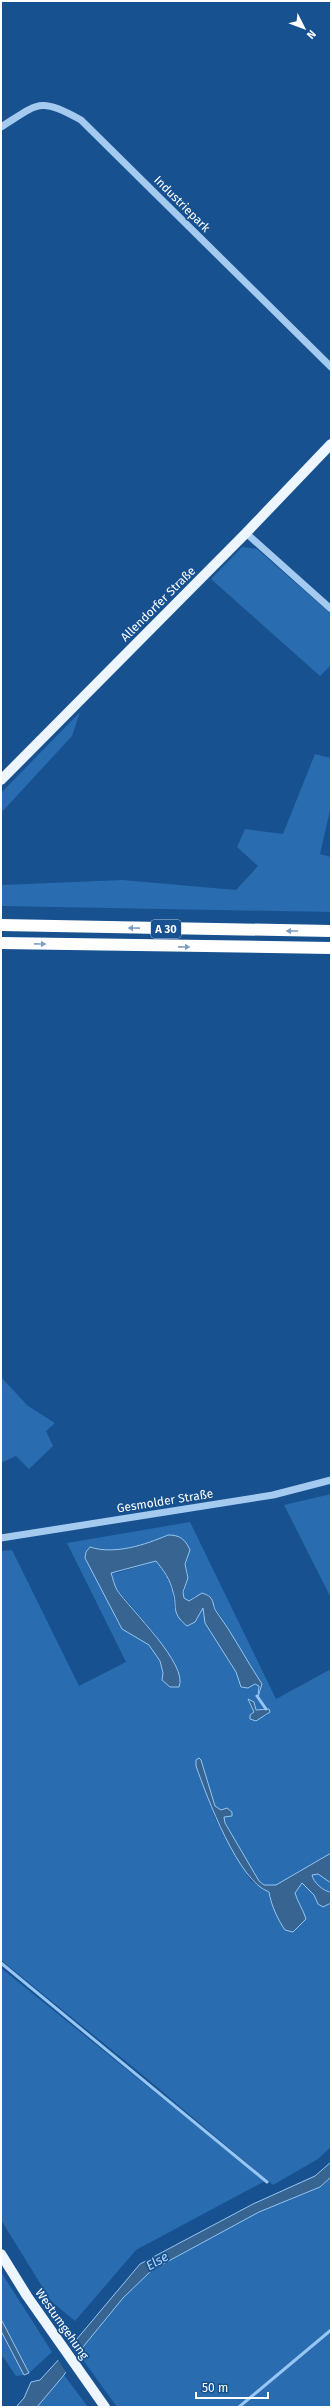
<svg xmlns="http://www.w3.org/2000/svg" width="332" height="2408" font-family="'Fira Sans',sans-serif">
	<style>
		.green { fill: #296caf; fill-rule: evenodd }
		.water { fill: #386491; stroke: #96c6f3 }
		.pier { fill: #175190 }
		.lines { fill: none; stroke-linecap: round; stroke-linejoin: round }
		.stream { stroke: #96c6f3; stroke-width: 3 }
		.minor { stroke: #a4caf0; stroke-width: 7 }
		.major { stroke: #edf5ff; stroke-width: 10 }
		.highway { stroke: #fff; stroke-width: 12 }
		.oneway { fill: #7f9fc2 }
		.labels { text-anchor: middle; dominant-baseline: central; stroke-width: 3.5; stroke-linejoin: round; paint-order: stroke }
		.shield { fill: #175190; stroke: #b9cbde; stroke-width: 1 }
		.shield-label { font-size: 11px; font-weight: bold; fill: #fff }
		.street-label { font-size: 12px; fill: #fff; stroke: #175190 }
		.water-label { font-size: 13px; font-style: italic; fill: #b0d4f7; stroke: #175190 }
	</style>
	<rect width="100%" height="100%" fill="#175190"/>
	<path class="green" d="M242 547 257 549 331 614V665L320 676 211 579Z
		M80 712 72 736 1 813V793Z
		M315 754 331 758V806L320 854 331 857V912L1 906V885L122 880 236 890 258 866 237 847 245 829 283 834Z
		M1 1377 28 1406 55 1423 46 1431 53 1446 29 1469 16 1456 1 1463Z
		M331 1494V1598L284 1505Z
		M190 1522 276 1699 331 1669V1853L276 1885H264L259 1881 225 1823 221 1810 215 1807 201 1760H196L215 1818 251 1881 269 1892 270 1900 275 1909H303L298 1905 295 1893 302 1883 314 1895 318 1904 323 1907 331 1903V2147L318 2159 273 2185 139 2072 1 1960V1551L12 1550 79 1686 126 1662 67 1543ZM168 1535 189 1555C183 1567 188 1567 188 1578 187 1585 183 1590 184 1598L189 1601 195 1596 213 1606 220 1615 254 1675 258 1679 261 1691 257 1696 260 1690 259 1686 255 1684 248 1688 241 1687 236 1672 205 1623 203 1608 199 1615 174 1608C174 1589 168 1576 156 1561L117 1573 111 1572 116 1588 155 1634 178 1670 163 1673 160 1661 149 1645 122 1629 117 1621 113 1610 85 1558 90 1547C113 1556 146 1545 168 1535ZM248 1700 254 1702 256 1710 259 1712 264 1709 268 1715 261 1717 250 1715 254 1712Z
		M318 1874 331 1883V1892C324 1892 313 1882 312 1875Z
		M1 1968 265 2181 136 2250 75 2321 51 2301 1 2220Z
		M331 2177V2407H117L78 2353 123 2298 152 2270 259 2212 320 2187Z
		M1 2272 52 2352 29 2373 1 2319Z
		M1 2331 24 2375 16 2376 1 2354Z
		M64 2375 88 2407H37Z"/>
	<path class="water" d="M168 1535C180 1535 185 1539 190 1550L185 1564 188 1578 183 1592 184 1598 189 1601 202 1593C205 1594 208 1595 210 1597 214 1601 213 1607 216 1611 233 1634 246 1660 262 1684L258 1697 259 1686 255 1684 248 1688 241 1687 236 1672 205 1623 203 1608 195 1622 187 1626C170 1612 178 1607 173 1592 170 1579 164 1571 156 1561L111 1573C113 1578 114 1585 117 1590 130 1609 189 1665 179 1687H170L162 1680 163 1673 160 1661 149 1645 122 1629 85 1558 86 1552 90 1547C114 1555 145 1545 168 1535Z
		M248 1699 254 1702 256 1710 269 1709 270 1712 256 1721 250 1719V1715L254 1712Z
		M199 1758 201 1760 215 1806 221 1810 227 1808 232 1812V1816L224 1817 225 1823 259 1881 264 1885H276L331 1853V1883L318 1874 312 1875C313 1882 324 1892 331 1892V1903L323 1907 318 1904 314 1895 302 1883 295 1893C298 1903 303 1909 306 1919L293 1932 285 1930C278 1920 271 1905 269 1892 238 1881 207 1797 196 1766V1760Z
		M331 2162V2177L320 2187 259 2212 152 2270 123 2298 78 2353 64 2375 37 2407H16L24 2398 31 2382 40 2380 71 2346 140 2264 253 2204 315 2176Z
		M1 2319 29 2373 24 2375 1 2331Z"/>
	<path class="pier" d="M70 2345 78 2356 67 2374 57 2358Z"/>
	<g class="lines">
		<path class="stream" d="M257 1696 266 1709
			M1 1963 267 2182
			M239 2407 331 2330"/>
		<path class="minor" d="M1 127C39 103 39 97 81 120L331 367
			M246 533 331 609
			M1 1538 273 1495 331 1480"/>
		<path class="major" d="M1 780 246 533 331 444
			M1 2254 27 2296 105 2407"/>
		<path class="highway" d="M1 925 331 931
			M1 943 331 948"/>
	</g>
	<defs><path id="oneway-solid" d="M-6-.8H1V-3.2L6.5 0L1 3.2V.8H-6Z"/></defs>
	<g class="oneway">
		<use href="#oneway-solid" transform="translate(134 928) rotate(-179)"/>
		<use href="#oneway-solid" transform="translate(292 931) rotate(-180)"/>
		<use href="#oneway-solid" transform="translate(40 944) rotate(1)"/>
		<use href="#oneway-solid" transform="translate(184 947) rotate(1)"/>
	</g>
	<g class="labels">
		<rect class="shield" x="151" y="920" width="30" height="18" rx="3"/>
		<g class="shield-label">
			<text x="166" y="929">A 30</text>
		</g>
		<g class="street-label">
			<text transform="translate(182 204) rotate(45)">Industriepark</text>
			<text transform="translate(158 604) rotate(-45)">Allendorfer Straße</text>
			<text transform="translate(165 1501) rotate(-9)">Gesmolder Straße</text>
			<text transform="translate(62 2324) rotate(55)">Westumgehung</text>
		</g>
		<g class="water-label">
			<text transform="translate(157 2261) rotate(-30)">Else</text>
		</g>
	</g>
	<rect width="332" height="2408" fill="none" stroke="#ffffff" stroke-width="4"/>
	<g transform="translate(304 28) rotate(132)" stroke="#175190" stroke-width="3" paint-order="stroke">
	<path d="M0-3L7 15L0 10L-7 15Z" fill="#ffffff"/>
	<text y="-6" font-size="11" font-weight="bold" text-anchor="middle" fill="#ffffff">N</text>
	</g>
	<path d="M196 2392v6h72v-6" fill="none" stroke="#ffffff" stroke-width="2"/>
	<text x="202" y="2392" font-size="12" fill="#ffffff" stroke="#175190" stroke-width="3" paint-order="stroke">50 m</text>
</svg>
